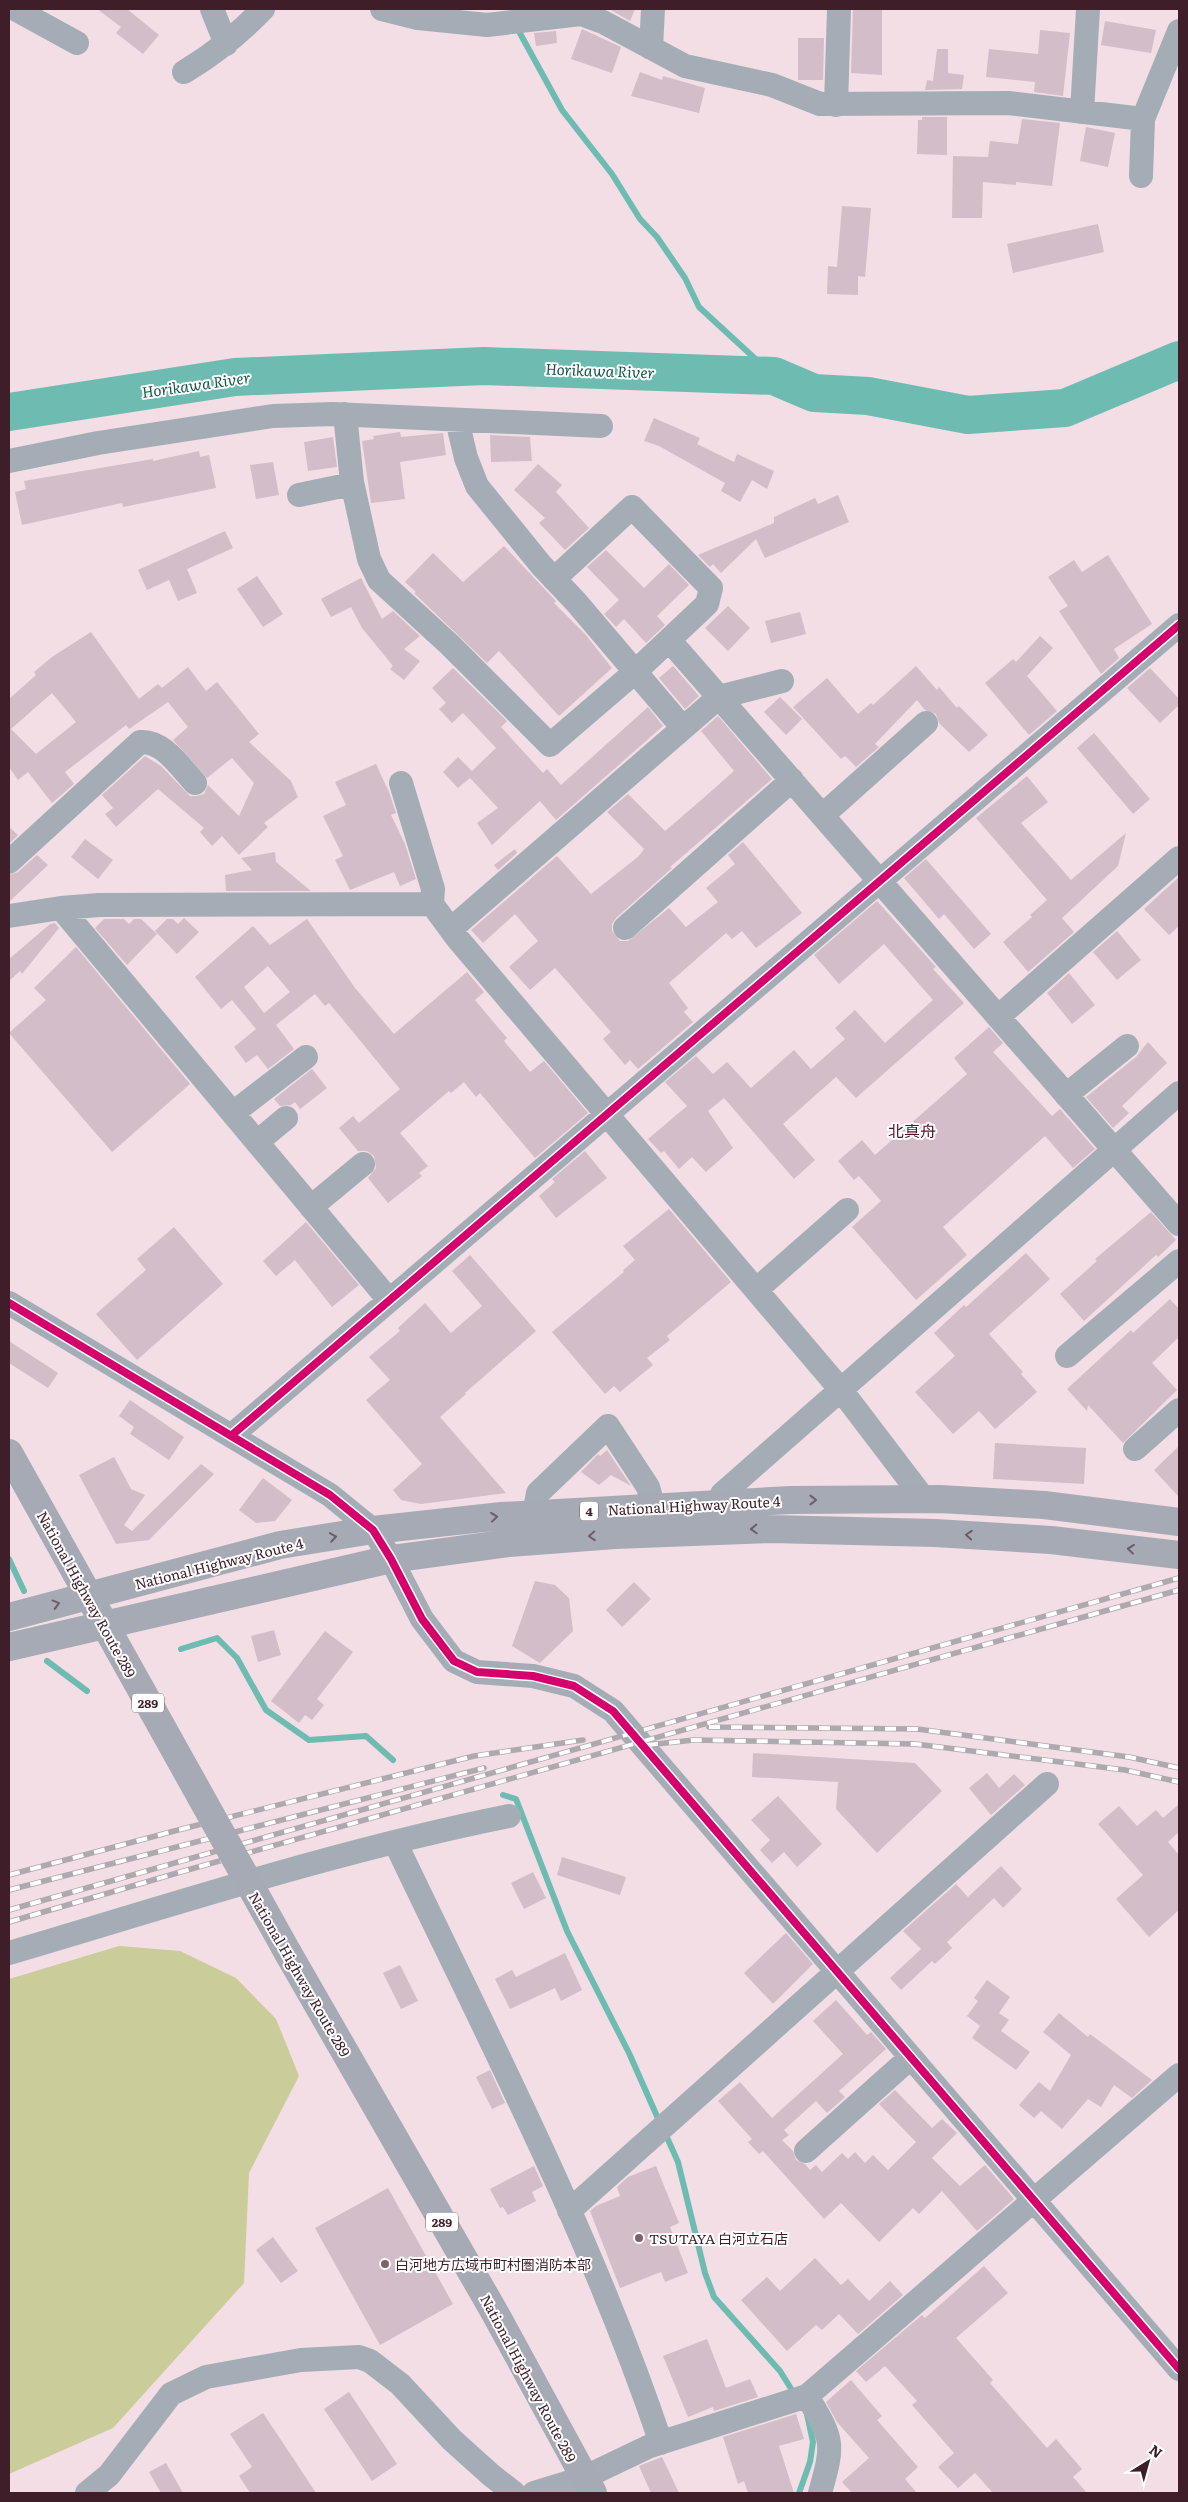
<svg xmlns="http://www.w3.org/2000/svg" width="1188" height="2502" font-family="Literata,'Noto Sans JP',serif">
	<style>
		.green { fill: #cacc99 }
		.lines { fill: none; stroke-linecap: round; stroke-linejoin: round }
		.stream { stroke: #6ebcb1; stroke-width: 6 }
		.river { stroke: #6ebcb1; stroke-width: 38 }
		.building { fill: #d3bdc8; fill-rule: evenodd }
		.minor { stroke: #a4adb6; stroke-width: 24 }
		.trunk { stroke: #a6aab4; stroke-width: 28 }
		.rail-casing { stroke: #aea8af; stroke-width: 5.5 }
		.rail { stroke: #fff; stroke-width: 4; stroke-dasharray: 11; stroke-linecap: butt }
		.trunk-bridge { stroke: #a6aab4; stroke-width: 28 }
		.cycleway-casing { stroke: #fff; stroke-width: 11 }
		.cycleway { stroke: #d6006c; stroke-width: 8 }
		.oneway { stroke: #6d5d68 }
		.poi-dot { fill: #7e616a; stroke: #fff; stroke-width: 2 }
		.labels { text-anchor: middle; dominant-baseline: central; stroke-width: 4; stroke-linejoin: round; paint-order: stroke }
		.shield { fill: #fff; stroke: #796269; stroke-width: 1 }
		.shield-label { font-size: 12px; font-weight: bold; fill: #3f1e29 }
		.street-label { font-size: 14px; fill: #3f1e29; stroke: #fff }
		.poi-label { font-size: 14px; fill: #3f1e29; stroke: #fff; text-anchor: start }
		.water-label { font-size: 15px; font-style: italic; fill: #14564b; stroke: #fff }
		.quarter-label { font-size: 16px; fill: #58112f; stroke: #fff }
	</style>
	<rect width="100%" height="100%" fill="#f2dee4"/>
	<path class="green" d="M119 1946 180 1951 236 1978 276 2019 299 2076 249 2173 244 2283 113 2428 9 2474V1979Z"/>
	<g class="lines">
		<path class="stream" d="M516 26 562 110 612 174 640 219 657 237 685 278 699 307 774 376
			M9 1559 24 1591
			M181 1649 217 1638 237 1658 266 1710 309 1740 366 1736 393 1760
			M47 1661 87 1691
			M503 1795 516 1799 567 1931 629 2053 660 2123
			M665 2133 678 2162 705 2273 714 2297 780 2371 795 2395
			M799 2493 810 2462 813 2442 807 2414"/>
		<path class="river" d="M9 412 235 377 484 366 774 376 814 393 868 396 968 415 1065 408 1179 360"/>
	</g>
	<path class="building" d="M97 9H127L159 35 143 54 116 33 121 27Z
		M609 9H635L630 21Z
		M853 9H882V75L851 73Z
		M1105 21 1156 30 1151 53 1101 45Z
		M582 29 621 47 612 73 571 59Z
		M1040 30 1070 33 1063 96 1034 92 1035 82 986 77 989 49 1038 54Z
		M556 31 557 43 536 46 534 33Z
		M798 38H824L823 80H798Z
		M937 49H948V73L964 75 962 89 925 90 927 80 933 81Z
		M640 72 662 80 663 76 705 88 699 113 631 96Z
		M922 117H947V155L917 154 918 120H922Z
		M1022 119 1060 123 1052 186 1016 182V185L983 182 982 218H952L953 156 988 157 990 141 1018 144Z
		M1086 127 1115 133 1108 167 1080 161Z
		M842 206 871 208 865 277 858 276V295L827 294 828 266 837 267Z
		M1098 224 1104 252 1013 273 1007 244Z
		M654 418 700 438 697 444 734 462 737 454 774 471 767 489 752 480 740 502 721 491 725 483 659 446 644 441Z
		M400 432 401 437 443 433 446 455 400 462 405 499 371 503 362 441 374 439 373 436Z
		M490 435 530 437 532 461 491 462Z
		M333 437 337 467 308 471 304 442Z
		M199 451 200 457 209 455 216 488 123 507 122 503 22 525 15 492 26 489 24 481 153 459V461Z
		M273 462 279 495 256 499 250 465Z
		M538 464 562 485 556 492 589 528 565 550 539 523 545 518 514 490Z
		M838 495 849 522 765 558 756 539 721 573 713 564 710 567 698 555 774 523V517L815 498 818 504Z
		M225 531 233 548 187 569 197 593 178 601 169 580 147 590 138 570Z
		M504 546 556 601 554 603 585 634 612 668 559 716 499 651 487 663 414 593 416 592 405 582 433 553 463 582Z
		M606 550 644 588 669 564 689 585 657 616 665 625 646 643 624 619 616 627 604 614 619 600 587 567Z
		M1108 555 1152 624 1114 649 1119 658 1101 674 1059 611 1068 606 1048 577 1074 560 1082 572Z
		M257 576 283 614 263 627 237 589Z
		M361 578 382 619 393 611 420 636 404 649 420 661 404 680 390 669 393 666 362 628 351 607 331 617 321 599Z
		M728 606 750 628 728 651 705 628Z
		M800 612 806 634 771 643 765 621Z
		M91 632 139 699 158 684 162 688 188 667 206 691 217 682 259 734 249 742 291 781 298 797 264 823 268 827 239 855 222 836 212 846 200 832 204 828 158 789 116 827 105 814 113 808 102 795 145 756 161 766 190 796H197L204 794 208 785 239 816 254 783 232 758 207 778 173 740 188 727 168 702 129 729 126 725 65 772 74 784 52 803 28 772 18 780 9 767V699L36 675 34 672 52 657ZM52 693 76 722 36 754 11 729Z
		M1040 636 1053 648 1027 676 1057 711 1029 735 985 683 1013 659 1016 662Z
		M673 666 699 696 685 709 659 678Z
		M916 666 937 690 939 687 957 708 959 706 988 735 969 752 939 723 936 714 925 710 917 700 875 744 879 747 856 767 845 756 841 759 793 707 827 678 858 714 871 703 873 705Z
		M453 668 507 721 501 727 543 773 547 769 561 785 648 707 663 726 556 820 540 801 492 845 477 823 498 808 470 778 458 788 443 772 458 757 472 771 496 748 463 713 452 723 439 709 446 703 432 688Z
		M1150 668 1179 699V705L1160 723 1127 688Z
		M780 697 802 719 786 735 764 712Z
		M718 716 772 779 670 867 672 868 616 918 612 924V931L620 941H628L669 908 686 927 718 902 706 888 735 864 728 855 743 842 802 913 756 948 742 931 732 939 726 933 669 983 688 1008 684 1012 693 1022 638 1069 630 1060 625 1065 603 1039 611 1032 555 968 530 990 509 967 538 941 515 914 483 943 471 930 557 856 591 894 639 856 644 849 607 812 628 794 665 831 700 801 734 771 701 731Z
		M1094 733 1150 799 1133 814 1077 748Z
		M376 764 389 792 396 813 391 815 405 844 416 879 400 886 394 872 350 890 335 860 343 856 323 816 346 805 335 782Z
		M1027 776 1048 802 1021 823 1071 880 1126 833 1118 866 1062 918 1074 932 1028 972 1003 942 1032 917 1030 915 1047 900 976 818Z
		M9 827 18 835 9 844Z
		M85 839 113 860 98 879 71 857Z
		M515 849 517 853 498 870 494 865Z
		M275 852 276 862 311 891H226L225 875 252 870 241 858Z
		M37 855 48 865 9 902V875L18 872Z
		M926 859 991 934 974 949 944 914 939 919 904 878Z
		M1179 877V926L1169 935 1144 909Z
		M877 901 936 967 933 969 964 1003 856 1098 836 1077 783 1124 815 1160 794 1179 724 1098 708 1111 733 1148 706 1172 692 1157 679 1169 664 1151 661 1153 648 1139 687 1106 665 1082 696 1056 713 1074 727 1062 751 1088 794 1050 811 1069 845 1039 835 1028 855 1010 885 1043 933 1000 884 944 839 984 814 955Z
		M184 918 199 932 177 954 155 931 167 919H173L178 924Z
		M104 919H124L129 924 134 919H141L157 934 127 965 95 928Z
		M307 919 355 988 394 1034 467 972 484 992 475 1000 507 1038 504 1041 530 1072 544 1061 588 1113 535 1158 480 1093 476 1097 464 1082 451 1093 449 1091 400 1133 428 1166 419 1173 422 1176 388 1203 368 1178 376 1168 374 1156 367 1151H358L339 1128 353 1116 359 1123 400 1089 329 1003 325 1006 315 994 276 1025 294 1049 268 1069 257 1055 246 1063 234 1047 256 1029 232 1000 221 1009 195 977 253 926 270 945ZM268 966 290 992 264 1013 244 987Z
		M55 923 59 928 22 974 20 971 9 981V959L50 924Z
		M1117 931 1141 960 1117 980 1093 952Z
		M76 947 190 1084 112 1152 9 1033 46 1000 34 988Z
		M1069 973 1095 1005 1072 1024 1047 993Z
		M989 1027 1003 1043 993 1052 1052 1116 1060 1109 1095 1149 1073 1168 1045 1136 943 1227 967 1255 916 1300 852 1227 881 1201 859 1176 854 1180 838 1161 862 1140 875 1155 967 1074 954 1058Z
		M1148 1042 1167 1063 1122 1106 1129 1113 1113 1128 1086 1097 1136 1057Z
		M312 1069 327 1088 300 1109 295 1102 291 1105 280 1106 274 1099Z
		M585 1151 607 1178 556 1218 539 1196 555 1182 552 1179Z
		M669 1209 731 1282 667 1336 670 1340 647 1358 653 1365 620 1392 614 1386 605 1394 552 1332 624 1272 623 1270 635 1260 623 1246Z
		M1151 1212 1176 1240 1158 1257 1156 1255 1084 1321 1060 1294 1097 1261 1095 1259Z
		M306 1222 359 1285 332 1307 295 1260 276 1276 263 1261Z
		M174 1227 223 1284 137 1360 96 1314 146 1270 137 1259Z
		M1026 1253 1050 1279 989 1334 1023 1372 1021 1374 1037 1392 995 1429 979 1411 953 1434 915 1392 955 1356 934 1333 964 1305 966 1307Z
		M470 1255 536 1331 465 1393 466 1394 440 1417 506 1493 421 1504 401 1500 393 1490 422 1464 366 1400 390 1380 369 1357 400 1331 398 1328 425 1303 451 1333 482 1306 452 1271Z
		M1170 1299 1179 1309V1337L1152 1363 1177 1390 1123 1443 1088 1405 1087 1411 1067 1389 1131 1330 1133 1333Z
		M9 1341 58 1373 48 1388 9 1363Z
		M130 1400 184 1437 169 1460 130 1434 134 1427 119 1416Z
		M995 1443 1086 1448 1084 1484 993 1479Z
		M1179 1446V1497L1154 1470Z
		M607 1450 631 1486 611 1475 599 1485 581 1472 598 1454 600 1456Z
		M114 1457 131 1489 145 1495 124 1525 132 1531 201 1464 214 1474 149 1540 116 1544 79 1475Z
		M263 1478 292 1500 275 1521 256 1523 239 1510Z
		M535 1581 555 1585 569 1598 573 1631 540 1663 512 1646Z
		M634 1582 651 1599 622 1627 606 1610Z
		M274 1630 281 1655 258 1662 251 1636Z
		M325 1631 353 1652 317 1699 324 1705 312 1720 305 1715 299 1723 271 1701Z
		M753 1753 915 1763 942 1791 877 1853 836 1809 838 1782 752 1777Z
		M987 1773 999 1788 1014 1774 1025 1785 991 1815 969 1788Z
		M778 1796 822 1844 797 1867 784 1852 772 1863 760 1850 770 1840 751 1820Z
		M1179 1804V1832L1168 1842 1179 1855V1910L1149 1937 1116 1899 1143 1875 1098 1824 1119 1806 1137 1826 1156 1810 1163 1818Z
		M562 1857 626 1877 620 1895 557 1875Z
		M1001 1866 1022 1889 1003 1908 994 1898 947 1942 952 1948 935 1964 932 1961 901 1990 890 1978 921 1949 903 1931 956 1884 968 1897Z
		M533 1872 546 1898 524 1909 511 1883Z
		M786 1933 813 1964 773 2004 744 1973Z
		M565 1953 582 1990 561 2001 555 1988 510 2009 495 1979 512 1970 516 1977Z
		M400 1965 418 2001 401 2009 383 1973Z
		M987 1980 1010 1997 999 2013 1009 2020 1001 2031 1030 2052 1016 2070 972 2038 980 2026 967 2016 978 2001 974 1998Z
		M836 2000 867 2035 871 2032 886 2049 839 2091 845 2097 827 2113 816 2101 784 2130 789 2135 782 2140 793 2151 796 2160 805 2164 810 2170 816 2165 822 2172 842 2153 848 2159 855 2152 865 2163 873 2155 888 2170 916 2142 879 2104 895 2090 932 2128 942 2119 957 2133 932 2158 960 2186 985 2165 1014 2199 977 2231 942 2191 919 2214 913 2208 879 2242 841 2203 824 2219 763 2151 759 2154 748 2142 752 2139 718 2101 740 2082 772 2118 843 2054 813 2021Z
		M1059 2013 1088 2037 1090 2034 1152 2080 1132 2098 1114 2085 1101 2107 1088 2099 1062 2129 1041 2111 1034 2118 1019 2105 1039 2082 1050 2091 1071 2055 1043 2032Z
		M490 2070 505 2103 492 2109 476 2077Z
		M534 2166 543 2186 532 2192 536 2201 508 2215 503 2207 500 2208 490 2189Z
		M656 2166 679 2223 670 2227 688 2273 665 2282 661 2272 620 2288 590 2211 596 2206 620 2196 617 2187 628 2177Z
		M388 2188 453 2304 380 2345 315 2228Z
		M273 2237 298 2271 281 2283 256 2250Z
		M815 2258 841 2285 848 2279 869 2301 890 2281 903 2295 858 2334 839 2314 822 2330 816 2325 787 2351 741 2300 767 2277 780 2291Z
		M984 2266 1008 2293 956 2338 993 2380 990 2383 1047 2448 1056 2439 1082 2469 1073 2477 1087 2493H993L975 2473 958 2488 938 2467 954 2453 912 2405 917 2401 885 2366 866 2382 856 2371 922 2315 925 2318Z
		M707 2339 726 2388 750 2379 758 2397 714 2411 713 2407 688 2417 663 2356Z
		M851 2380 882 2416 877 2420 918 2467 905 2479 917 2493H852L842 2482 869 2458 837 2422 826 2402Z
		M349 2392 397 2464 372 2481 324 2409Z
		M263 2413 285 2446 316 2493H250L239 2476 252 2467 230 2434Z
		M796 2414 804 2439 779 2446 794 2493H748L744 2481 738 2484 723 2437Z
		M662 2457 679 2493H651L639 2466Z
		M166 2463 183 2493H161L149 2472Z"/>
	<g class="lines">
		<path class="minor" d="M15 9 77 43
			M212 9 226 44
			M382 9 418 18 487 25 581 14 603 22 685 66 772 85 820 104 1008 103 1143 119
			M651 48 653 9
			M184 72C214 54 239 34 263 9
			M836 105 839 9
			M1082 112 1088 9
			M1141 176 1143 119 1179 31
			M345 414 352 482 369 559 379 580 450 645 550 745 635 672 707 604 711 588 632 507 554 579
			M457 420 466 458 477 486 541 565 576 602 683 728
			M9 461 98 443 273 416 333 414 601 426
			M299 495 352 484
			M669 640 1179 1224
			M401 783 433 889 432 904
			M823 815 926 723
			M9 862 140 742C163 740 180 767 195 783
			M61 908 389 1300
			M9 916 61 908 99 905 432 904 457 938 841 1390 924 1499
			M625 928 792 780
			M451 929 719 697 782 681
			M998 1017 1179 858
			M1066 1095 1127 1046
			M233 1113 306 1057
			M257 1142 286 1118
			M311 1207 363 1164
			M756 1290 847 1210
			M9 1303 330 1495 373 1530 391 1559 422 1619 454 1661 477 1672 533 1676 574 1686 613 1711 1179 2369
			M1067 1356 1179 1261
			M232 1435 1179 625
			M1135 1449 1179 1410
			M720 1504 722 1494 1179 1093
			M534 1514 538 1493 608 1426 648 1487 654 1508
			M395 1842C489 2039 591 2235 661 2443
			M9 1953C175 1904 340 1850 509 1816
			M806 2151 910 2058
			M569 2211 1047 1784
			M807 2396C834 2441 834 2443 820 2493
			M87 2493 109 2475 171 2394 206 2377 301 2360 359 2357 370 2361 400 2384 452 2440 491 2475 514 2493
			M534 2493 583 2478 650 2446 807 2396 1179 2075"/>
		<path class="trunk" d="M9 1617 280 1545 373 1530 502 1516 790 1500 940 1499 1044 1505 1179 1522
			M9 1647 391 1559 509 1543 615 1535 771 1529 935 1533 1051 1540 1179 1555
			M288 1953 495 2313 593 2493"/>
		<g class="rail-casing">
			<path id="rail" d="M709 1727 917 1729 1129 1757 1179 1768
				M647 1745 694 1740 915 1744 1125 1770 1179 1782
				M9 1875 178 1830 474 1756 583 1740
				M9 1890 484 1768
				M9 1910 1179 1578
				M9 1922 184 1871 1179 1590"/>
		</g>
		<use href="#rail" class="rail"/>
		<path class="trunk-bridge" d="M9 1453 288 1953"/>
		<g class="cycleway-casing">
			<path id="cycleway" d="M9 1303 330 1495 373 1530 391 1559 422 1619 454 1661 477 1672 533 1676 574 1686 613 1711 1179 2369
				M232 1435 1179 625"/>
		</g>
		<use href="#cycleway" class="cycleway"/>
	</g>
	<defs><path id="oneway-chevron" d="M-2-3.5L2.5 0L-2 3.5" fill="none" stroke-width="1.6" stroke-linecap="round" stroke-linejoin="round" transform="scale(1.25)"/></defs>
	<g class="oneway">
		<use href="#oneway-chevron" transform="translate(813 1500)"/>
		<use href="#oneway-chevron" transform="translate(494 1517) rotate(-6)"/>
		<use href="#oneway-chevron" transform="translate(754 1529) rotate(178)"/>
		<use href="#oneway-chevron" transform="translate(969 1535) rotate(-176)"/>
		<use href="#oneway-chevron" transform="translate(592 1536) rotate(176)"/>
		<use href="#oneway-chevron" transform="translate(333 1537) rotate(-9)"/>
		<use href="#oneway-chevron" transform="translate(1131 1549) rotate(-174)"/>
		<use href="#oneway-chevron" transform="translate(56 1604) rotate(-15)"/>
	</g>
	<g class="poi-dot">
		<circle cx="639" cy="2238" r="5"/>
		<circle cx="385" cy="2264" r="5"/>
	</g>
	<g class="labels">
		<g class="shield">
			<rect x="580" y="1501.5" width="18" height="19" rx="4"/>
			<rect x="132" y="1693.5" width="32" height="19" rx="4"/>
			<rect x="426" y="2212.5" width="32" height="19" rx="4"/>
		</g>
		<g class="shield-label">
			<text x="589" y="1511">4</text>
			<text x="148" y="1703">289</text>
			<text x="442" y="2222">289</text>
		</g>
		<g class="street-label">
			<text transform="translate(694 1505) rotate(-3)">National Highway Route 4</text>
			<text transform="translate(219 1563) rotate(-14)">National Highway Route 4</text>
			<text transform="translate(87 1594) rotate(61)">National Highway Route 289</text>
			<text transform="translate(300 1974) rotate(60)">National Highway Route 289</text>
			<text transform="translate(529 2378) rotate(62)">National Highway Route 289</text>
		</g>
		<g class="poi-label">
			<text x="649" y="2238">TSUTAYA 白河立石店</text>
			<text x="395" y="2264">白河地方広域市町村圏消防本部</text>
		</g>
		<g class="water-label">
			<text transform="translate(600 370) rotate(2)">Horikawa River</text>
			<text transform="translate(196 384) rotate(-8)">Horikawa River</text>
		</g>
		<g class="quarter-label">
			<text x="912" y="1130">北真舟</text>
		</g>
	</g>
	<rect width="1188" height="2502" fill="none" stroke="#3f1e29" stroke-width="20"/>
	<g transform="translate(1148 2462) rotate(37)" stroke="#ffffff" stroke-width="4" paint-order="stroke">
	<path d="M0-4L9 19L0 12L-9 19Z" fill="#3f1e29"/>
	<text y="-8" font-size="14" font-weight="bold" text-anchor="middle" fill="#3f1e29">N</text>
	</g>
</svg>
